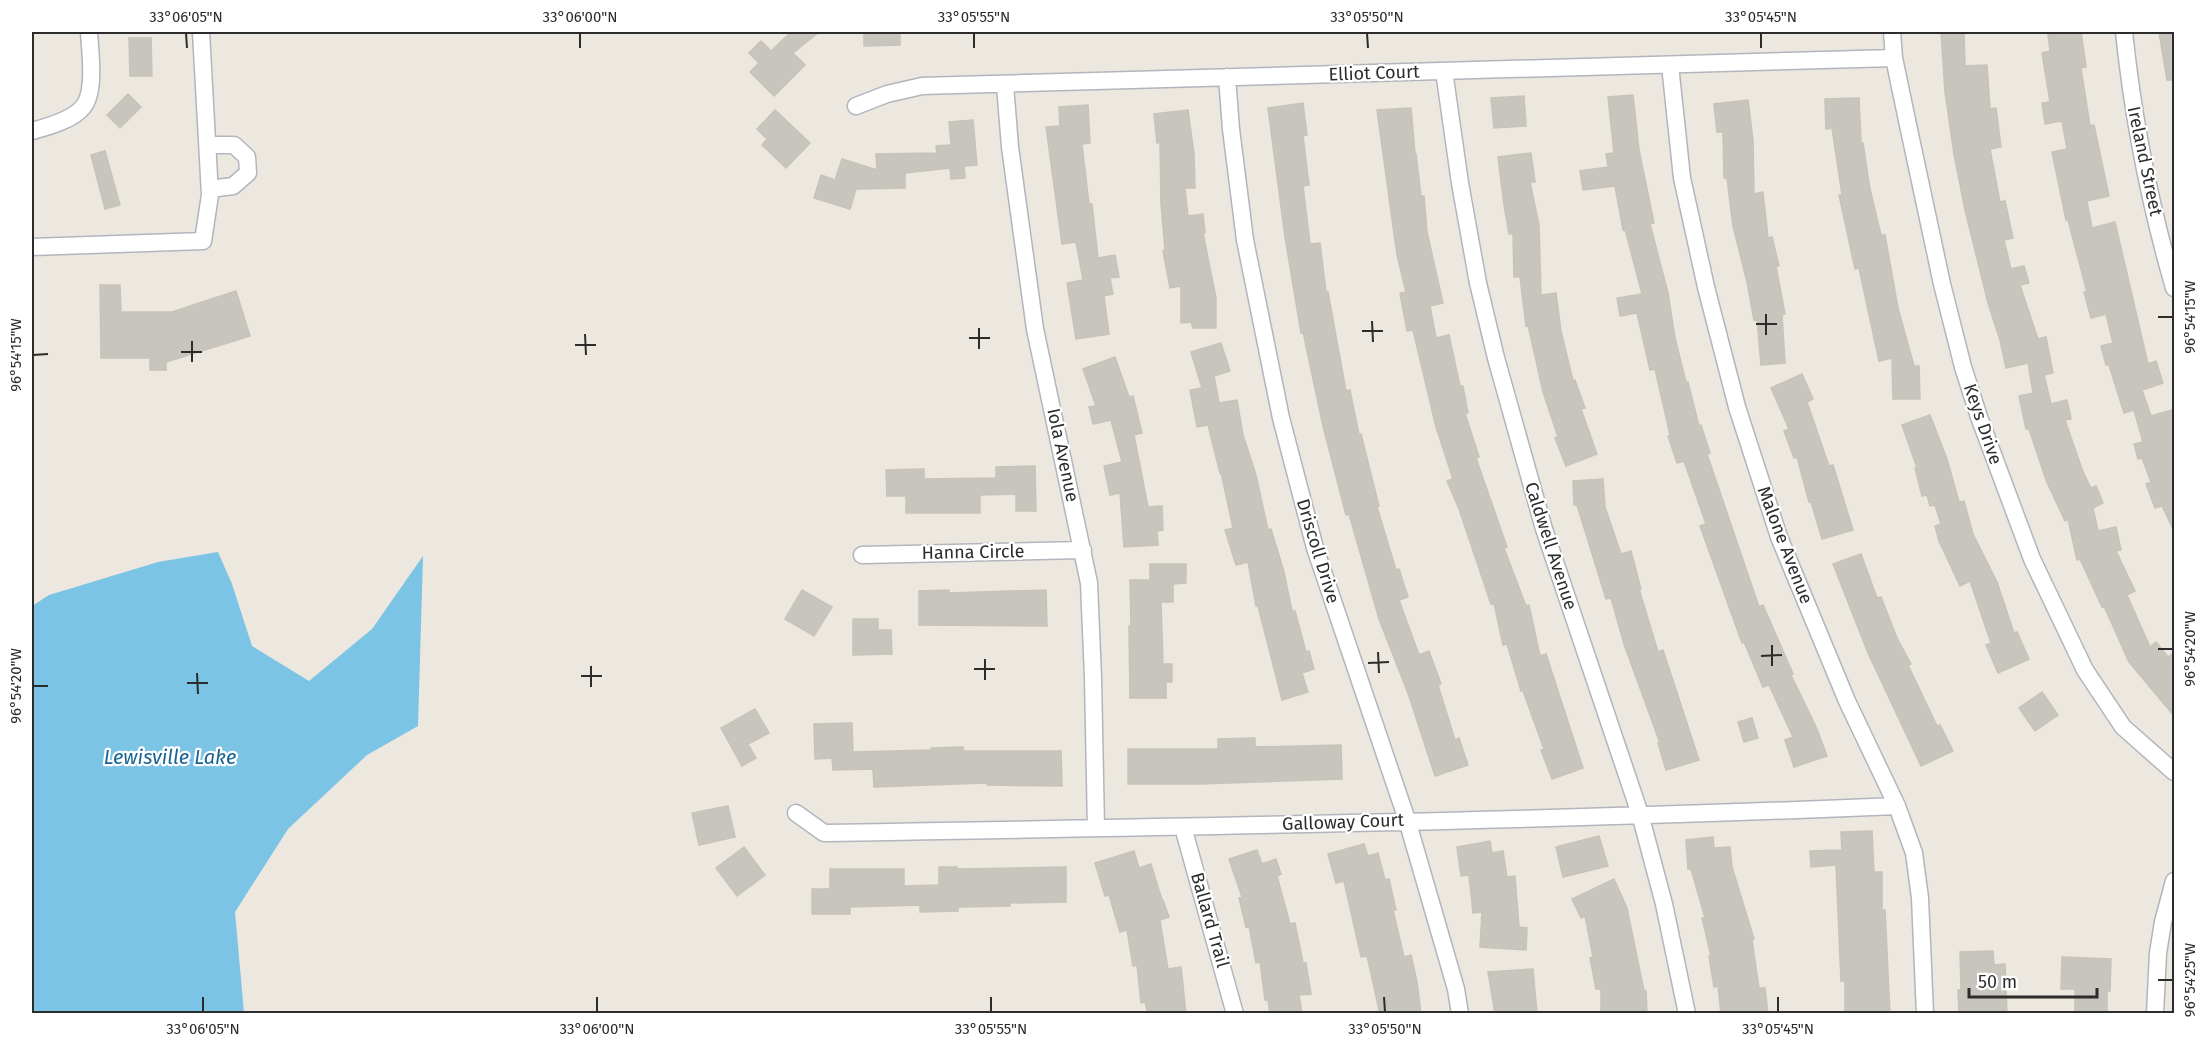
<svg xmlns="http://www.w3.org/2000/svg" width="2206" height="1045" font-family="'Fira Sans',sans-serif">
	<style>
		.water { fill: #7cc4e5 }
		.building { fill: #c8c5be; stroke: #c8c3b9; stroke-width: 1.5 }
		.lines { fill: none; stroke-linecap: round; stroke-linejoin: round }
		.street-casing { stroke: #b3b5be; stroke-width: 19 }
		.street { stroke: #fff; stroke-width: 16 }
		.ticks { fill: none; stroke: #2c2c2c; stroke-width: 2 }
		.labels { text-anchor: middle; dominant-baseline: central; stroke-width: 4.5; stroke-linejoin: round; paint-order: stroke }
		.street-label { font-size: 18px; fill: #2c2c2c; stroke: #fff }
		.water-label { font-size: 20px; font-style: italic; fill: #196393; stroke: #fff }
		.neatline { fill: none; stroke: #2c2c2c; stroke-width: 2 }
		.ticks-label { font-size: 15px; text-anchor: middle; fill: #2c2c2c }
	</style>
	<rect width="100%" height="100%" fill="#ece7df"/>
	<path class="water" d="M218 552 232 584 252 646 309 681 372 629 423 556 418 726 367 755 288 829 235 912 244 1013H32V606L49 595 158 562Z"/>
	<path class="building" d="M791 32H819L793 53 805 65 774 96 750 72 759 63 749 53 761 41 771 51Z
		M864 32H900V45L864 46Z
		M1941 32H1964L1965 66 1987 65 1990 109 1996 108 2001 147 1990 149 2000 202 2005 201 2013 238 2004 240 2011 269 2024 266 2029 283 2020 285 2038 339 2046 337 2053 373 2044 375 2051 404 2067 400 2071 419 2065 420 2083 472 2091 488 2096 486 2103 503 2093 508 2098 531 2116 527 2121 550 2116 551 2135 591 2127 595 2150 647 2156 642 2168 657 2175 652V717L2129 662 2104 606 2102 607 2080 559 2077 560 2068 519 2065 521 2046 480 2029 429H2026L2019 396 2033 393 2028 363 2006 368 2000 340 1988 303 1965 210 1954 154 1945 92Z
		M2072 32H2081L2086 67 2081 68 2090 126 2094 125 2109 196 2087 201 2092 228 2115 222 2148 364 2156 361 2163 383 2142 390 2151 416 2175 409V533L2162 506 2155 508 2146 484 2151 482 2142 458 2138 459 2134 444 2143 442 2134 410 2124 413 2109 365H2106L2101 346 2113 343 2106 314 2091 318 2084 292H2087L2068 220H2066L2052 152 2067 149 2062 121 2045 124 2042 103 2050 102 2042 53 2050 51 2048 35Z
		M2159 32H2175V80H2167Z
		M129 38H151L152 76H130Z
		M128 94 141 107 120 128 107 115Z
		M1633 95 1639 150 1654 223 1650 224 1668 293 1675 338 1686 382H1688L1699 426 1701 425 1710 453 1707 454 1759 607 1763 605 1793 674 1791 675 1817 729 1827 756 1794 767 1785 740 1793 737 1769 685 1763 687 1744 642 1742 643 1700 526 1706 524 1684 461 1677 463 1668 436 1670 435 1655 369 1650 370 1637 313 1620 316 1617 298 1642 294 1625 229 1623 230 1615 186 1583 190 1580 171 1608 167 1606 154 1614 153 1608 97Z
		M1524 96 1526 126 1494 128 1491 98Z
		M1859 98 1861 143H1863L1870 189 1881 235H1885L1898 308 1914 366H1919L1920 399H1893L1892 358 1879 361 1859 268 1855 269 1839 195H1842L1832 128 1826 129 1825 99Z
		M1748 100 1753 140 1754 194 1763 192 1768 238 1772 237 1779 266H1776L1785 314 1782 315 1785 363 1761 365 1757 319 1754 320 1747 282 1733 226 1727 178H1724L1723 132H1717L1714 104Z
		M1303 103 1307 135 1303 136 1309 185 1303 186 1310 244 1320 243 1326 292H1328L1346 391 1350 390 1359 435 1361 434 1379 506 1377 507 1396 570 1399 569 1408 597 1399 600 1419 655 1429 651 1441 684 1438 685 1455 740 1459 738 1468 765 1435 776 1409 696 1379 619 1349 514 1346 515 1323 426 1303 332 1301 333 1285 237 1268 108Z
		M1088 105 1090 143 1082 144 1089 204H1092L1098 258 1115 255 1119 277 1110 278 1113 294 1104 296 1109 334 1076 339 1067 283 1083 280 1076 242 1062 244 1046 127 1060 126 1059 107Z
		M1411 108 1415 154H1416L1421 196H1424L1427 232 1443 303 1430 306 1436 338 1449 335 1460 386H1463L1468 413H1465L1479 457 1476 458 1507 547 1504 548 1526 606 1529 605 1540 656 1546 654 1583 768 1552 779 1541 750 1544 749 1523 691H1521L1507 644 1503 645 1494 603 1491 604 1459 509 1447 481 1453 479 1436 427 1413 330 1407 331 1400 293 1406 292 1397 255 1377 110Z
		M775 110 810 143 786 168 762 145 767 139 757 129Z
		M1188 110 1194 154 1195 188H1185L1188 216 1203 214 1205 233H1203L1216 298V328H1193L1191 322 1181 323V286L1170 288 1163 251 1165 250 1161 204 1160 142 1157 143 1154 114Z
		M973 120 977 165 964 166 965 178 951 179 950 168 905 173V188L856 189 850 209 814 198 821 175 835 180 842 159 877 170 876 154 937 153 936 146 951 145 949 122Z
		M105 151 120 205 105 209 91 155Z
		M1531 153 1535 182H1530L1539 225 1541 295 1556 293 1561 331 1573 381 1575 380 1585 408 1581 409 1597 454 1566 466 1555 438 1558 437 1543 392 1528 325 1526 326 1520 277H1514L1513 233 1509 234 1504 205 1498 157Z
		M100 285H120L121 312H172L236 291 250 336 166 362V370H150V358H101Z
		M1221 343 1230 371 1214 376 1219 403 1237 400 1243 435 1256 475 1268 530 1271 529 1284 572 1292 611H1295L1306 652 1309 651 1314 669 1302 673 1308 692 1282 700 1258 606H1256L1248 562 1236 565 1225 530 1233 528 1221 472 1220 473 1208 425 1197 427 1190 390 1202 388 1191 352Z
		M1115 357 1129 397 1133 396 1142 433 1134 435 1148 507 1162 506 1163 530 1157 531 1158 545 1124 547 1120 493 1110 495 1104 466 1122 462 1111 420 1093 424 1089 407 1096 406 1083 369Z
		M1802 374 1813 399 1807 402 1829 466 1833 465 1853 530 1822 539 1811 502H1809L1797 457 1794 458 1784 431 1789 429 1771 388Z
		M1930 415 1947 459 1959 502 1964 501 1973 534 1997 582 2014 633 2017 632 2029 659 1998 673 1986 645 1991 643 1970 581 1960 586 1939 541 1935 526 1941 524 1935 505 1930 506 1927 495 1922 496 1915 468H1917L1902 425Z
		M1035 466 1036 511H1016V494L980 495V513H906V496H887L886 470 924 469V479L996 478V467Z
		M1603 479 1605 507 1621 554 1631 551 1641 589H1639L1658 652 1663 650 1699 760 1666 770 1658 743H1660L1624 644 1611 598 1606 599 1577 505H1574L1573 481Z
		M1861 554 1877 598 1881 597 1897 638 1911 664 1908 665 1937 726 1940 725 1953 751 1921 766 1868 653 1833 564Z
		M1150 564H1186V583L1173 584V602H1161L1163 664H1172V682H1166V698H1130L1129 626H1131L1130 580H1150Z
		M802 590 832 607 814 636 785 619Z
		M949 590V593L1046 590 1047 626 919 625V591Z
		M853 619H878V630H891L892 654 853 655Z
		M2042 692 2058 715 2035 731 2019 708Z
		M755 709 769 733 748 744 756 758 742 766 721 728Z
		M1752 718 1758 738 1744 742 1738 722Z
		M852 723 853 752 931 750V748L963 747V751H1061L1062 786 987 785V783L874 787 873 769 833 770 832 758 815 759 814 724Z
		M1255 738V747L1341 745 1342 779 1200 784H1128V749H1218V739Z
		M728 806 735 837 699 845 692 813Z
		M1872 831 1874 872H1882V910H1885L1890 1014H1845V981H1841L1836 865 1811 867 1810 851 1842 850 1841 832Z
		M1599 836 1608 866 1563 877 1556 847Z
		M1713 837 1714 848 1730 847 1732 867 1754 939 1752 940 1759 988H1765L1768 1014H1721L1718 986 1714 987 1709 956H1711L1702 918H1705L1691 869H1688L1686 840Z
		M1490 841 1492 853 1503 851 1507 877 1515 876 1519 927 1527 928 1526 950 1480 947 1482 912 1473 913 1469 875 1461 876 1457 847Z
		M1364 844 1368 856 1378 853 1385 880 1389 879 1396 910H1393L1404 957 1411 955 1417 982 1421 1014H1380L1367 956 1361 957 1344 881 1336 883 1328 854Z
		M744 847 765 875 737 896 716 868Z
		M1257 850 1262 864 1276 859 1281 874 1277 876 1290 924 1295 923 1303 963H1306L1311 994 1299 995 1302 1014H1270L1268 1000H1265L1260 962 1256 963 1249 926 1246 927 1239 898 1242 897 1229 859Z
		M1134 851 1139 868 1151 864 1162 900H1163L1169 917 1160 920 1168 969 1181 967 1186 1014H1148L1145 1002 1141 1003 1137 965 1133 966 1127 930 1120 932 1109 895 1105 896 1095 863Z
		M939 867H957V869L1066 867V902L1010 903V906L958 907V911L920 912V905L850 907V914H812V889H830V869H904V886L939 885Z
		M1614 879 1627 908 1644 991H1646L1647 1014H1601V989H1596L1590 958 1593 957 1585 916 1581 918 1572 899Z
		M1993 951 1994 965 2005 964 2007 1014H1959L1958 990H1961L1960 952Z
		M2062 957 2111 959 2110 991H2107V1014H2075V989H2061Z
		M1533 969 1537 1014H1495L1488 972Z"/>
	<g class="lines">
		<g class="street-casing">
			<path id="street" d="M1892 32 1894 58 1908 125 1942 284 1963 367 1979 417 2032 559 2085 670 2123 727 2174 772
				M2124 32C2133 118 2150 205 2174 288
				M1670 65 1682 178 1706 287 1737 407 1779 537 1847 701 1897 806 1914 853 1920 898 1925 1014
				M1444 71 1460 183 1478 283 1496 358 1544 529 1640 814 1664 904 1687 1014
				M1227 77 1231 129 1245 240 1281 418 1315 548 1407 820 1456 989 1460 1014
				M1005 85 1010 147 1035 329 1089 583 1093 678 1096 828
				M856 106 887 94 922 86 1894 58
				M32 131C47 127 73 120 83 107 96 92 90 51 89 32
				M208 145H234L247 157 248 173 233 186 210 189
				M32 247 203 241 210 195 201 32
				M862 555 1083 550
				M796 813 824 833C1181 827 1539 821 1897 806
				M1183 827 1235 1014
				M2155 1014 2158 953 2163 922 2174 881"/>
		</g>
		<use href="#street" class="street"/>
	</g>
	<path class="ticks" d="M186 33 187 48M580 33V48M974 33V48M1367 33 1368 48M1761 33V48M1766 314V335M2158 317H2173M1372 321 1373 342M1756 324H1777M979 328V349M1362 331H1383M585 334 586 355M969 338H990M192 341V362M575 345H596M181 352H202M33 355 48 354M1772 645V666M2158 649H2173M1378 652 1379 673M1761 656 1782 655M985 659V680M1368 663 1389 662M591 666V687M974 669H995M197 673 198 694M581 676H602M187 683H208M33 686H48M2158 980H2173M203 997V1012M597 997V1012M991 997V1012M1384 997 1385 1012M1778 997V1012"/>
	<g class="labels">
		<g class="street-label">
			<text transform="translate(1374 73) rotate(-2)">Elliot Court</text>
			<text transform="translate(2145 161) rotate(78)">Ireland Street</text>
			<text transform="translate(1983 424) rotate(71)">Keys Drive</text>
			<text transform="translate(1063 455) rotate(78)">Iola Avenue</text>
			<text transform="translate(1785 545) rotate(69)">Malone Avenue</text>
			<text transform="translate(1551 546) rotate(72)">Caldwell Avenue</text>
			<text transform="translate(1318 551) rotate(73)">Driscoll Drive</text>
			<text transform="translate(973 552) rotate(-1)">Hanna Circle</text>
			<text transform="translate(1343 822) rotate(-2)">Galloway Court</text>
			<text transform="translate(1210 920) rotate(74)">Ballard Trail</text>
		</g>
		<g class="water-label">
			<text x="170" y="757">Lewisville Lake</text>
		</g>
	</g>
	<rect width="2206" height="1045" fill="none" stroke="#ffffff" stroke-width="66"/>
	<path d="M1969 988v9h128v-9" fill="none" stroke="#2c2c2c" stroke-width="3"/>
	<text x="1978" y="988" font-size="18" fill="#2c2c2c" stroke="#ffffff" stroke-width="4.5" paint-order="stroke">50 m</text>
	<rect x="33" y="33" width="2140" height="979" class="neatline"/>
	<g class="ticks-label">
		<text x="186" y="22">33°06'05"N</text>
		<text x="580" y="22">33°06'00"N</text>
		<text x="974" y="22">33°05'55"N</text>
		<text x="1367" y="22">33°05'50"N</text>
		<text x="1761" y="22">33°05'45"N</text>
		<text transform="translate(2190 317) rotate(-90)" y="5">96°54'15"W</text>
		<text transform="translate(16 355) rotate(-90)" y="5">96°54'15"W</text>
		<text transform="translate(2190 649) rotate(-90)" y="5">96°54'20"W</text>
		<text transform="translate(16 686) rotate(-90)" y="5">96°54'20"W</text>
		<text transform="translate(2190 980) rotate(-90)" y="5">96°54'25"W</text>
		<text x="203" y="1034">33°06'05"N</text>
		<text x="597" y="1034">33°06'00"N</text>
		<text x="991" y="1034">33°05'55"N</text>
		<text x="1385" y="1034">33°05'50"N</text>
		<text x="1778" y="1034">33°05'45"N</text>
	</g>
</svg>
